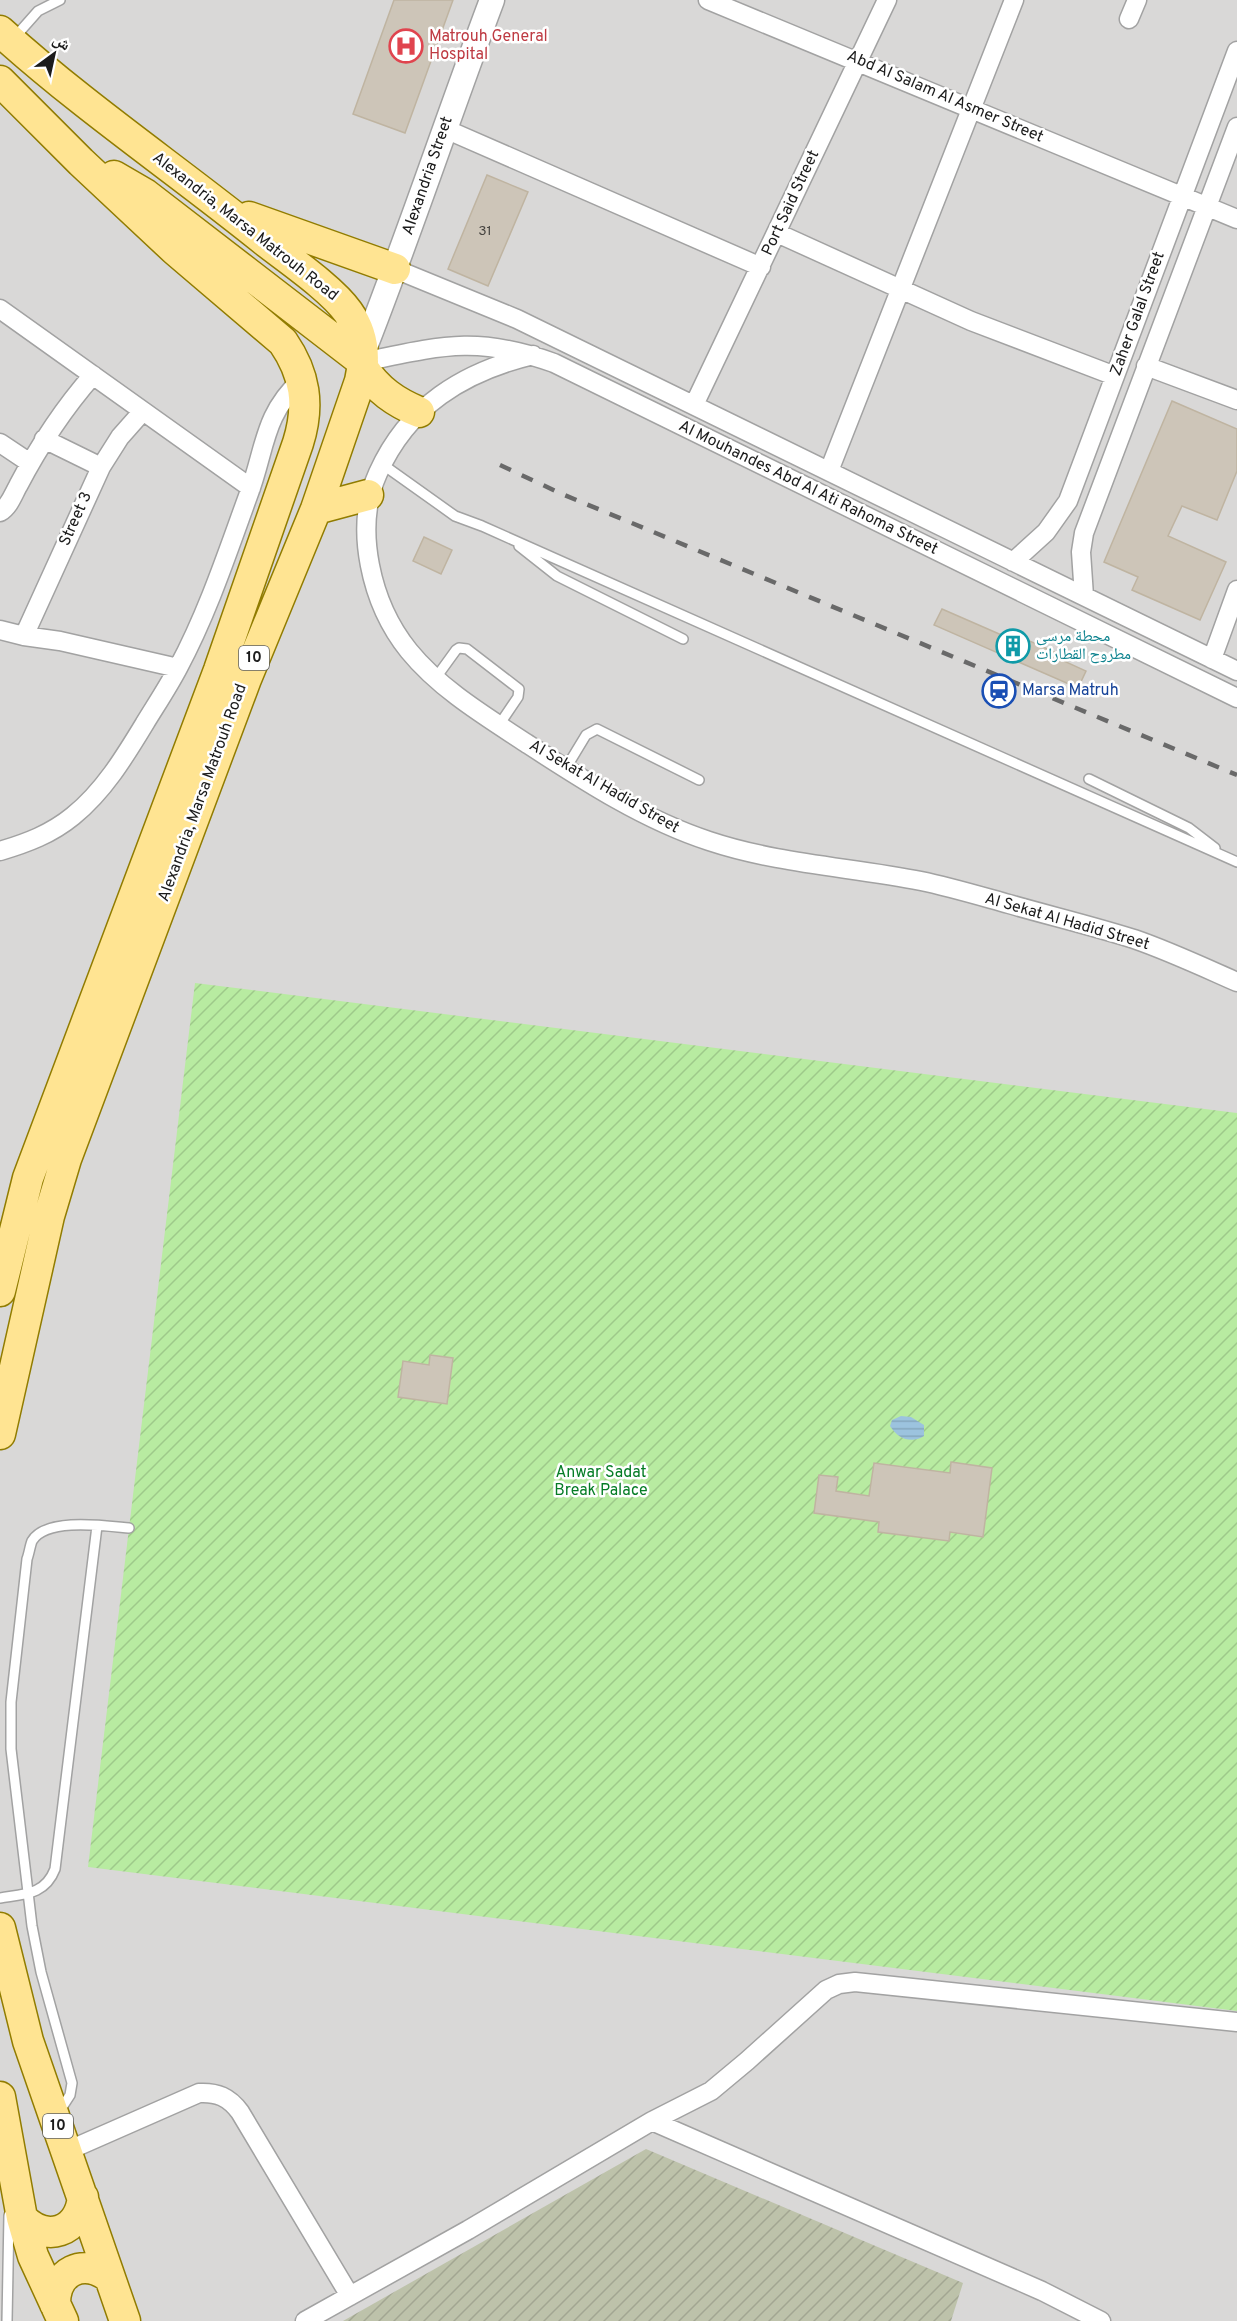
<svg xmlns="http://www.w3.org/2000/svg" width="1237" height="2321" font-family="Overpass,'Noto Naskh Arabic',sans-serif">
	<style>
		.residential { fill: #d9d8d7 }
		.construction { fill: url(#construction-furrows) }
		.garden { fill: url(#garden-furrows) }
		.water { fill: url(#water-rules) }
		.building { fill: #cdc5b8; stroke: #bfb4a1; stroke-width: 1.5 }
		.lines { fill: none; stroke-linecap: round; stroke-linejoin: round }
		.service-casing { stroke: #a2a2a2; stroke-width: 12 }
		.minor-casing { stroke: #a2a2a2; stroke-width: 21 }
		.tertiary-casing { stroke: #a2a2a2; stroke-width: 27 }
		.primary-casing { stroke: #917c00; stroke-width: 33 }
		.service { stroke: #fff; stroke-width: 9 }
		.minor { stroke: #fff; stroke-width: 18 }
		.tertiary { stroke: #fff; stroke-width: 24 }
		.primary { stroke: #ffe492; stroke-width: 30 }
		.rail { stroke: #696969; stroke-width: 4.5; stroke-dasharray: 12 12; stroke-linecap: butt }
		.labels { text-anchor: middle; dominant-baseline: central; stroke-width: 5; stroke-linejoin: round; paint-order: stroke }
		.number-label { font-size: 14px; fill: #484642 }
		.shield { fill: #fff; stroke: #5f5f5f; stroke-width: 1.5 }
		.shield-label { font-size: 15px; font-weight: bold; fill: #1b1b1b }
		.health-label { font-size: 16px; fill: #be3a42; stroke: #fff; text-anchor: start }
		.street-label { font-size: 16px; fill: #1b1b1b; stroke: #fff }
		.culture-label { font-size: 16px; fill: #0d838f; stroke: #fff; text-anchor: start }
		.transit-label { font-size: 16px; fill: #164399; stroke: #fff; text-anchor: start }
		.park-label { font-size: 16px; fill: #057c25; stroke: #fff }
	</style>
	<defs>
		<pattern id="construction-furrows" width="10" height="10" patternUnits="userSpaceOnUse" patternTransform="scale(1.5)"><rect width="10" height="10" fill="#bdc2aa"/><path d="M-1 1l2-2M0 10L10 0M9 11l2-2" fill="none" stroke="#a2a692"/></pattern>
		<pattern id="garden-furrows" width="10" height="10" patternUnits="userSpaceOnUse" patternTransform="scale(1.5)"><rect width="10" height="10" fill="#b8eba1"/><path d="M-1 1l2-2M0 10L10 0M9 11l2-2" fill="none" stroke="#9ec98a"/></pattern>
		<pattern id="water-rules" width="6" height="5" patternUnits="userSpaceOnUse" patternTransform="scale(1.5)"><rect width="6" height="5" fill="#9cc3de"/><path d="M0 2.5h6" fill="none" stroke="#86a7be"/></pattern>
	</defs>
	<rect width="100%" height="100%" fill="#edebdf"/>
	<path class="residential" d="M0 0H1237V2321H0Z"/>
	<path class="construction" d="M646 2149 963 2283 951 2321H343Z"/>
	<path class="garden" d="M195 983 1237 1113V2011L88 1867Z"/>
	<path class="water" d="M901 1416 911 1417 924 1425V1436C911 1444 898 1439 890 1426L892 1420Z"/>
	<path class="building" d="M394 0H453L405 133 353 114Z
		M487 175 528 192 488 286 448 269Z
		M1172 401 1237 429V471L1217 520 1182 506 1168 536 1226 562 1200 620 1132 590 1138 577 1104 562Z
		M424 537 452 550 441 574 413 561Z
		M942 609 1013 640 1016 635 1057 653 1055 657 1086 671 1078 688 934 625Z
		M430 1355 453 1358 447 1404 398 1397 403 1361 429 1365Z
		M951 1462 992 1468 983 1537 950 1532 949 1541 878 1532 879 1522 814 1513 819 1475 838 1477 836 1491 869 1496 874 1463 950 1473Z"/>
	<g class="lines">
		<g class="service-casing">
			<path id="service" d="M15 37 38 11 60 0
				M382 464 455 516 482 526 1237 862
				M519 546 557 576 683 639
				M435 679 456 650 459 648 467 649 519 689 518 697 499 725
				M566 768 586 735 597 729 699 780
				M1089 779 1189 828 1215 848
				M0 1898C24 1894 45 1895 55 1869L97 1526
				M59 2112 70 2095 72 2083 41 1972 32 1926 11 1749V1702L27 1559C29 1554 30 1546 32 1541 46 1517 106 1526 129 1528
				M7 2321 9 2215"/>
		</g>
		<g class="minor-casing">
			<path id="minor" d="M708 0 1237 219
				M1129 19 1137 0
				M443 128 761 267
				M777 233 971 321 1115 376
				M395 269 517 319 1237 671
				M0 309 251 488
				M533 355C463 372 408 406 378 473 353 528 371 604 409 651 440 689 485 716 526 743 583 780 644 820 709 841 778 864 851 867 921 881 950 887 980 896 1009 904 1051 916 1093 926 1134 939 1169 951 1203 967 1237 982
				M363 362C440 346 477 335 554 363L1237 698
				M1146 366 1237 400
				M694 405 887 0
				M44 439 101 467
				M0 443 30 463
				M829 471 1014 0
				M0 512C9 507 13 495 18 486 39 446 63 409 93 375
				M1013 562 1046 532 1068 501 1237 51
				M1084 596 1081 552 1084 533 1237 127
				M0 630 24 636 60 641 178 668
				M24 636 101 467 120 437 143 411
				M1212 659 1237 590
				M0 851C27 843 51 834 73 816 104 791 125 756 145 723 156 705 168 687 178 668 207 614 227 554 248 496 266 449 262 416 302 379
				M652 2121 1042 2291 1101 2321
				M67 2151 199 2093C217 2092 229 2097 240 2112L350 2296
				M305 2321 468 2230 652 2121 711 2091 747 2061 826 1990 839 1984 855 1982 1237 2022"/>
		</g>
		<g class="tertiary-casing">
			<path id="tertiary" d="M363 352C409 235 448 117 492 0"/>
		</g>
		<g class="primary-casing">
			<path id="primary" d="M0 31C84 107 177 170 265 241 288 259 332 289 348 312 363 333 366 356 360 381L316 509 246 679 66 1159 49 1216 0 1434
				M0 81 81 162 175 250 283 342C305 374 310 405 298 443L219 670 28 1178 0 1291
				M114 176 145 194 363 362
				M249 217 395 269
				M363 368C378 390 395 402 419 412
				M316 509 368 495
				M0 1928 28 2041 125 2321
				M0 2097 22 2218 33 2256 63 2321
				M22 2218C46 2243 79 2233 83 2197
				M55 2304C55 2271 83 2258 109 2277"/>
		</g>
		<use href="#service" class="service"/>
		<use href="#minor" class="minor"/>
		<use href="#tertiary" class="tertiary"/>
		<use href="#primary" class="primary"/>
		<path class="rail" d="M500 465 562 494 1237 775"/>
	</g>
	<defs>
		<g id="hospital-ring" transform="scale(1.725)"><circle r="9.5" fill="#fff" stroke="#e0444e" stroke-width="1.5"/><path d="M-5-5h3v3.5h4V-5h3V5h-3V1.5h-4V5h-3Z" fill="#e0444e"/></g>
		<g id="building-ring" transform="scale(1.725)"><circle r="9.5" fill="#fff" stroke="#0f9aa8" stroke-width="1.5"/><path d="M-4-6H4V6H1V3H-1V6H-4ZM-2.5-4.3h1.7v1.8h-1.7ZM.8-4.3h1.7v1.8H.8ZM-2.5-1h1.7V.8h-1.7ZM.8-1h1.7V.8H.8Z" fill="#0f9aa8"/></g>
		<g id="station-ring" transform="scale(1.725)"><circle r="9.5" fill="#fff" stroke="#1a4fb4" stroke-width="1.5"/><path d="M-3-6H3Q5-6 5-4V2Q5 4 3 4L4.5 6H3L1.5 4h-3L-3 6H-4.5L-3 4Q-5 4-5 2V-4Q-5-6-3-6ZM-3.5-4v3h7v-3ZM-3.5 1v1.5H-2V1ZM2 1v1.5H3.5V1Z" fill="#1a4fb4"/></g>
	</defs>
	<g fill-rule="evenodd">
		<use href="#hospital-ring" x="406" y="46"/>
		<use href="#building-ring" x="1013" y="646"/>
		<use href="#station-ring" x="999" y="691"/>
	</g>
	<g class="labels">
		<g class="number-label">
			<text x="485" y="231">31</text>
		</g>
		<g class="shield">
			<rect x="239" y="646" width="30" height="24" rx="4.5"/>
			<rect x="43" y="2114" width="30" height="24" rx="4.5"/>
		</g>
		<g class="shield-label">
			<text x="254" y="658">10</text>
			<text x="58" y="2126">10</text>
		</g>
		<g class="health-label">
			<text x="429" y="37">Matrouh General<tspan x="429" dy="18">Hospital</tspan></text>
		</g>
		<g class="street-label">
			<text transform="translate(945 97) rotate(23)">Abd Al Salam Al Asmer Street</text>
			<text transform="translate(428 176) rotate(-71)">Alexandria Street</text>
			<text transform="translate(791 203) rotate(-65)">Port Said Street</text>
			<text transform="translate(245 227) rotate(38)">Alexandria, Marsa Matrouh Road</text>
			<text transform="translate(1138 314) rotate(-70)">Zaher Galal Street</text>
			<text transform="translate(808 488) rotate(26)">Al Mouhandes Abd Al Ati Rahoma Street</text>
			<text transform="translate(76 519) rotate(-66)">Street 3</text>
			<text transform="translate(604 787) rotate(30)">Al Sekat Al Hadid Street</text>
			<text transform="translate(203 793) rotate(-70)">Alexandria, Marsa Matrouh Road</text>
			<text transform="translate(1067 922) rotate(16)">Al Sekat Al Hadid Street</text>
		</g>
		<g class="culture-label">
			<text x="1036" y="637">محطة مرسى<tspan x="1036" dy="18">مطروح القطارات</tspan></text>
		</g>
		<g class="transit-label">
			<text x="1022" y="691">Marsa Matruh</text>
		</g>
		<g class="park-label">
			<text x="601" y="1473">Anwar Sadat<tspan x="601" dy="18">Break Palace</tspan></text>
		</g>
	</g>
	<g transform="translate(54 54) rotate(33)" stroke="#ffffff" stroke-width="4.5" paint-order="stroke">
	<path d="M0-4.5L10 22L0 15L-10 22Z" fill="#1b1b1b"/>
	<text y="-9" font-size="16" font-weight="bold" text-anchor="middle" fill="#1b1b1b">ش</text>
	</g>
</svg>
